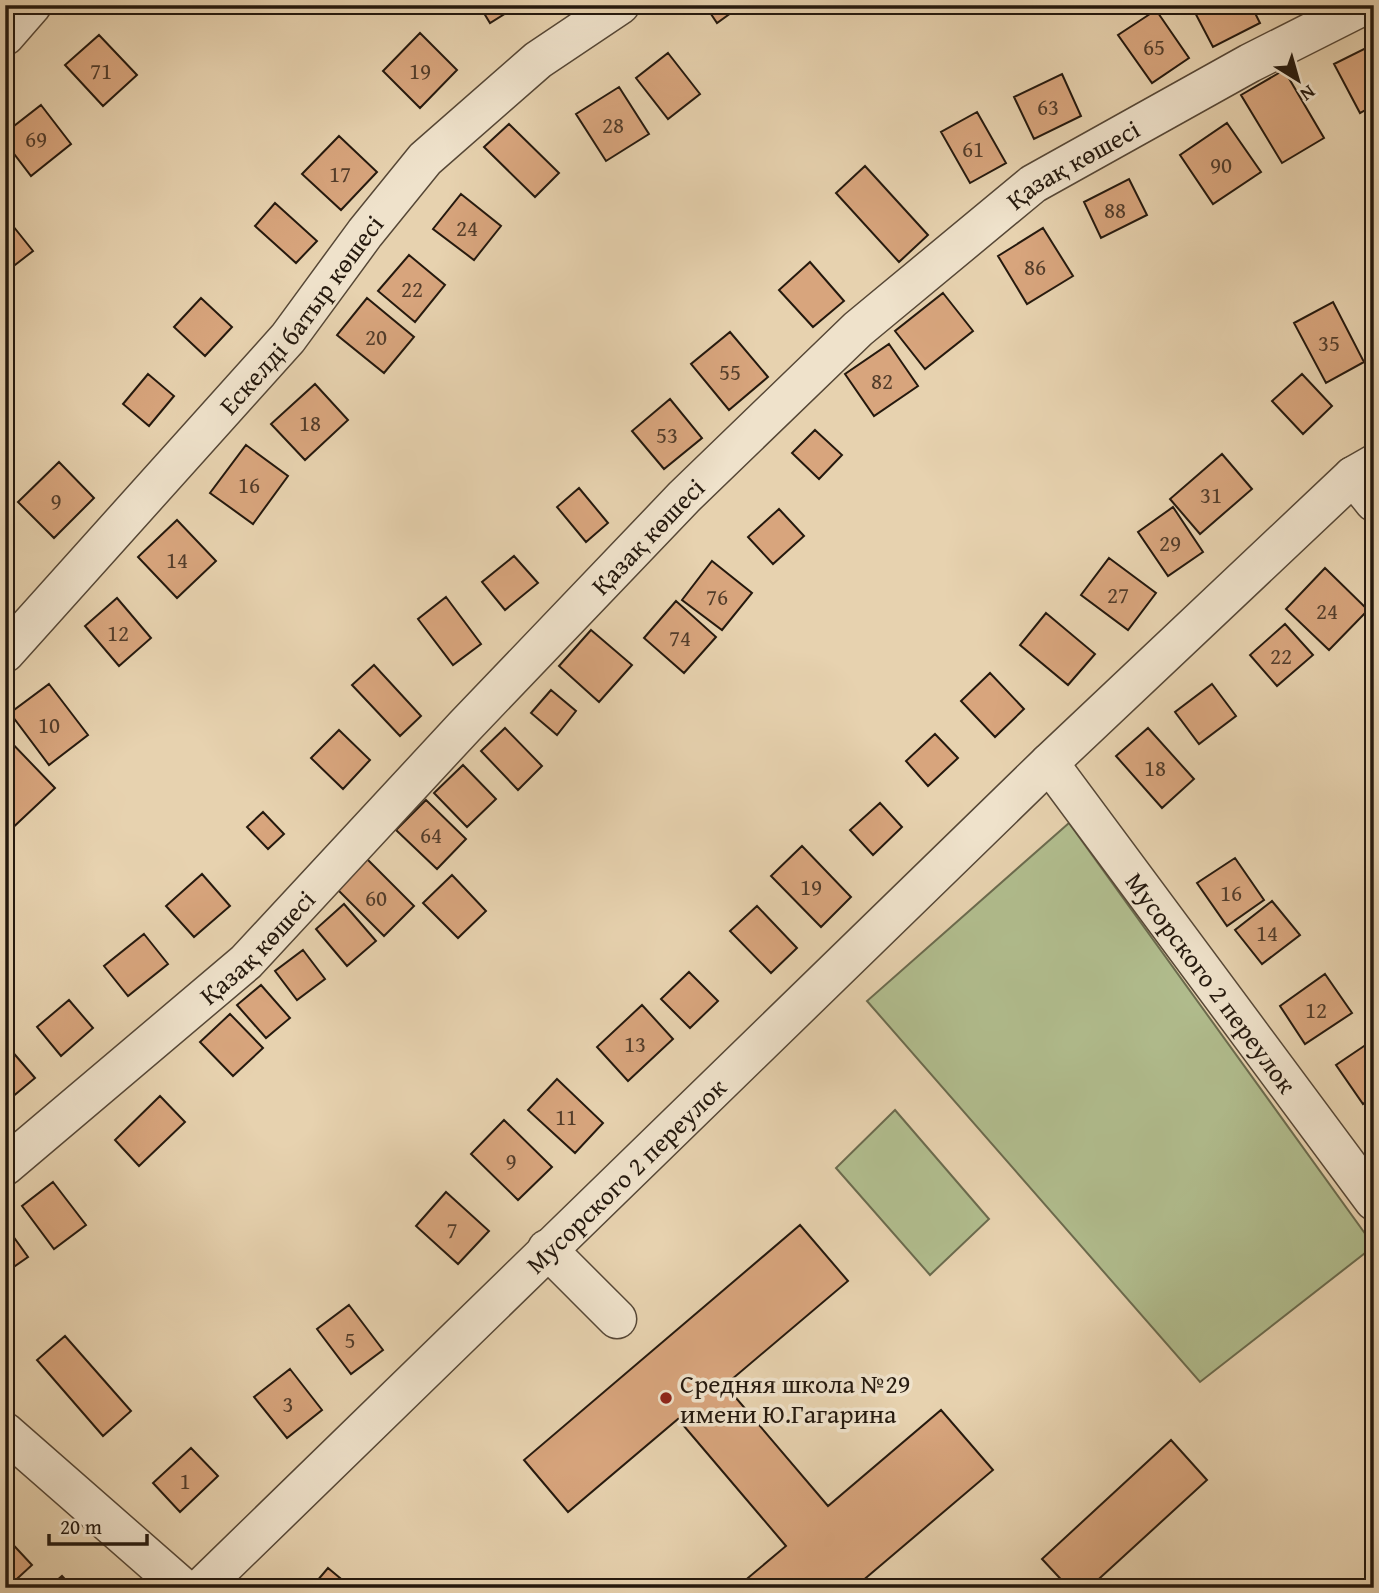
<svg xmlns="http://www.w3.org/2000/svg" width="1379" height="1593" font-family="'Gentium Book Plus',serif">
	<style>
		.green { fill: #b1bd8e; stroke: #6b6b4e; stroke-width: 2 }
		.building { fill: #d8a57d; stroke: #25190e; stroke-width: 2 }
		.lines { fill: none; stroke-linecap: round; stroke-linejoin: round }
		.minor-casing { stroke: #564736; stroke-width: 41 }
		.minor { stroke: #efe2cb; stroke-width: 38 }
		.poi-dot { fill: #8f2418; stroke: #efe2cb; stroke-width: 2.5 }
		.labels { text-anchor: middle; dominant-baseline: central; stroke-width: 7; stroke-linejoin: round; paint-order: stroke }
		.number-label { font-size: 23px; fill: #523c2a }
		.street-label { font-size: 26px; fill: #25190e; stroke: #efe2cb }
		.poi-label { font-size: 26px; fill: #25190e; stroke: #efe2cb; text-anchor: start }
	</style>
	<rect width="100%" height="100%" fill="#e7d2af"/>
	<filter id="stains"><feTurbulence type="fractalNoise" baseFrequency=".00286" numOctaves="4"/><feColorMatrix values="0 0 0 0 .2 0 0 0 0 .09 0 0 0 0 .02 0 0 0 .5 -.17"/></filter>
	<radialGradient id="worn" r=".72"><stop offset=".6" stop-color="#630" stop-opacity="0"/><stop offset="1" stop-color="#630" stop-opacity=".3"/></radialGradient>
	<path class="green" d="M1069 823 1374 1246 1200 1382 867 1001Z
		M895 1110 989 1219 930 1275 836 1168Z"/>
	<path class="building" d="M479 5H519L490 23Z
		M705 5H742L717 23Z
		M1191 5H1251L1260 23 1213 47Z
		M1156 10 1189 58 1152 83 1118 35Z
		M420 33 457 70 420 108 383 71Z
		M99 35 137 75 103 106 65 65Z
		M1370 46 1374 53V105L1360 113 1334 64Z
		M668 53 700 94 668 119 636 78Z
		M1284 70 1324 138 1282 163 1241 95Z
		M1062 74 1081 116 1034 139 1014 97Z
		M619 87 649 134 606 161 576 114Z
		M41 105 71 144 31 176 5 142V133Z
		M977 112 1006 163 970 183 941 132Z
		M1227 123 1261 172 1213 204 1180 155Z
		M509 124 559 173 535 197 484 147Z
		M339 136 377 172 341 210 302 174Z
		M865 166 928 235 899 262 836 193Z
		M1129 179 1147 215 1101 238 1084 202Z
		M461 194 501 226 474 260 433 229Z
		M275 203 317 241 296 263 255 226Z
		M5 216 33 251 6 272 5 271Z
		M1043 228 1073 276 1027 304 998 256Z
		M409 255 445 285 415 322 378 291Z
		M810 262 844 301 813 327 779 290Z
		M943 293 973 331 925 369 895 331Z
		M201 298 232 327 205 356 174 327Z
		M367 298 414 337 384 373 337 335Z
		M1333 302 1364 362 1326 383 1294 323Z
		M730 332 768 377 729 410 691 364Z
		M889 344 918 386 874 416 845 374Z
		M148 374 174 396 149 426 123 404Z
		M1302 374 1332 406 1303 434 1272 401Z
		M315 384 348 420 305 460 271 424Z
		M670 399 702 438 664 469 632 431Z
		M815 430 842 455 819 479 792 453Z
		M246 445 288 476 253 524 210 493Z
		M1222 454 1252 489 1200 534 1170 499Z
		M59 462 94 498 54 538 18 502Z
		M579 488 608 523 586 542 557 507Z
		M1173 507 1203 552 1168 576 1138 532Z
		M779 509 804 536 773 564 748 537Z
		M177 520 216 561 177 598 138 557Z
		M514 556 538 583 505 610 482 582Z
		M1109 558 1156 593 1128 630 1081 595Z
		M712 561 752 593 722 630 682 600Z
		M1325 568 1368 610 1329 650 1286 609Z
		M446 597 481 644 453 665 418 619Z
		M117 598 151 638 119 666 85 626Z
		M676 601 716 637 684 673 644 638Z
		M1046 613 1095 654 1068 685 1020 645Z
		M1285 624 1313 655 1277 686 1250 655Z
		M591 630 632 665 599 702 559 666Z
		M374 665 421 716 400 736 352 685Z
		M990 673 1024 709 995 737 961 701Z
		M49 684 88 735 49 765 10 713Z
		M1212 684 1236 716 1199 744 1175 712Z
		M551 690 576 711 557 735 531 713Z
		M505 728 542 766 518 790 481 751Z
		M1148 728 1194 779 1162 808 1116 756Z
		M339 730 370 760 343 789 311 758Z
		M935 734 958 758 928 786 906 761Z
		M5 736 55 788 6 834 5 833Z
		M463 765 496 799 467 827 434 793Z
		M426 800 466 839 437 869 396 830Z
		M880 803 902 827 873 855 850 830Z
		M263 812 284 834 268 849 247 827Z
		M802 846 851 897 821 927 771 876Z
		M1235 858 1264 900 1227 926 1197 883Z
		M367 859 414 906 384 936 337 889Z
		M202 874 230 906 194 937 166 906Z
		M452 875 486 911 458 938 423 903Z
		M1272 901 1300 935 1262 964 1235 930Z
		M344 904 376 941 347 966 316 929Z
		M757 906 797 948 771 973 730 931Z
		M144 934 168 964 128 996 104 966Z
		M303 950 325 979 297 1000 275 971Z
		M689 972 718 1001 690 1028 661 999Z
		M1325 974 1352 1013 1305 1044 1280 1006Z
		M261 985 290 1018 266 1038 237 1005Z
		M69 1000 93 1028 61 1056 37 1027Z
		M642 1005 673 1039 628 1081 597 1047Z
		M230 1014 263 1048 233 1076 200 1042Z
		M1370 1042 1374 1047V1096L1363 1104 1336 1065Z
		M10 1049 35 1078 5 1103V1052Z
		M557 1079 603 1123 575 1153 528 1110Z
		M160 1096 185 1122 139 1166 115 1140Z
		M504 1120 552 1167 518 1200 471 1154Z
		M53 1182 86 1225 54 1249 22 1206Z
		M446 1192 489 1231 458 1264 416 1226Z
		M5 1225 28 1257 5 1273Z
		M800 1225 848 1281 725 1385 828 1506 941 1410 993 1470 854 1588H736L786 1546 678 1419 568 1512 524 1460Z
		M349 1305 383 1350 351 1374 317 1329Z
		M65 1336 131 1411 103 1436 37 1360Z
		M290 1369 322 1410 287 1438 254 1397Z
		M1171 1440 1207 1480 1089 1588H1069L1042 1559Z
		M191 1448 218 1476 180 1512 153 1483Z
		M5 1536 32 1565 7 1588H5Z
		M328 1568 352 1588H311Z
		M62 1576 73 1588H48Z"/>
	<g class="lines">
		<g class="minor-casing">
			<g id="minor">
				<path d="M5 36 32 5"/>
				<path d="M1353 476 1374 502"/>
				<path id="s1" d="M5 653 288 338 365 233 425 159 538 60 620 5"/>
				<path id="s2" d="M1049 763 1374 1201"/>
				<path id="s3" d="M5 1166 246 962 465 726 684 497 858 329 1033 184 1250 63 1365 5"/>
				<path d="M547 1249 617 1319"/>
				<path d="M5 1432 183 1588"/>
				<path id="s4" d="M201 1588 1049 763 1353 476 1374 464"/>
			</g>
		</g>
		<use href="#minor" class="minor"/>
	</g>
	<circle class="poi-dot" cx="666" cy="1398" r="7"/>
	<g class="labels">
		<g class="number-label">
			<text x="1154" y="46">65</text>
			<text x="101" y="70">71</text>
			<text x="420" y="70">19</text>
			<text x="1048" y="106">63</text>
			<text x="613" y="124">28</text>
			<text x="36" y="138">69</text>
			<text x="973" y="148">61</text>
			<text x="1221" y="164">90</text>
			<text x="340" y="173">17</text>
			<text x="1115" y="209">88</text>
			<text x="467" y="227">24</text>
			<text x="1035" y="266">86</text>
			<text x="412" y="288">22</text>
			<text x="376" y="336">20</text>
			<text x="1329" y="342">35</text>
			<text x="730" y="371">55</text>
			<text x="882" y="380">82</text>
			<text x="310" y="422">18</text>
			<text x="667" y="434">53</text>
			<text x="249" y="484">16</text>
			<text x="1211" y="494">31</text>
			<text x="56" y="500">9</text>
			<text x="1170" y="542">29</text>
			<text x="177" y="559">14</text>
			<text x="1118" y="594">27</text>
			<text x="717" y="596">76</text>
			<text x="1327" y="610">24</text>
			<text x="118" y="632">12</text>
			<text x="680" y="637">74</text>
			<text x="1281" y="655">22</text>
			<text x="49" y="724">10</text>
			<text x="1155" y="767">18</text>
			<text x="431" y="834">64</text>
			<text x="811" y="886">19</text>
			<text x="1231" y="892">16</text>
			<text x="376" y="897">60</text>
			<text x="1267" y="932">14</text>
			<text x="1316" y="1009">12</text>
			<text x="635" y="1043">13</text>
			<text x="566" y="1116">11</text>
			<text x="511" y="1160">9</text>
			<text x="452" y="1229">7</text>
			<text x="350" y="1339">5</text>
			<text x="288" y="1403">3</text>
			<text x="185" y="1480">1</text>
		</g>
		<g class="street-label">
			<text stroke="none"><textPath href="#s3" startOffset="1468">Қазақ көшесі</textPath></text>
			<text stroke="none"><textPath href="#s1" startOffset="450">Ескелді батыр көшесі</textPath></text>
			<text stroke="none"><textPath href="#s3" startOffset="901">Қазақ көшесі</textPath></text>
			<text stroke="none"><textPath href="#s3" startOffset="334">Қазақ көшесі</textPath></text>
			<text stroke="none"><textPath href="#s2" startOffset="273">Мусорского 2 переулок</textPath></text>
			<text stroke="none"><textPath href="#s4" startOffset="592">Мусорского 2 переулок</textPath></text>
		</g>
		<g class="poi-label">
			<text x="680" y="1383">Средняя школа №29<tspan x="680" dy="30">имени Ю.Гагарина</tspan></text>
		</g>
	</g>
	<rect width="1379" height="1593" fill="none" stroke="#e7d2af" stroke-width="28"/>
	<rect x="7" y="7" width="1365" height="1579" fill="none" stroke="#25190e" stroke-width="3.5"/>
	<rect x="14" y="14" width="1351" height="1565" fill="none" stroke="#25190e" stroke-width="2"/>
	<g transform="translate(1298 80) rotate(143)" stroke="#efe2cb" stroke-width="5" paint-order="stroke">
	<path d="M0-5L12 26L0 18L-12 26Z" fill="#25190e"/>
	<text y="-10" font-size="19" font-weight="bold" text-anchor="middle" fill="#25190e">N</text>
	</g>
	<path d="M49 1534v10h98v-10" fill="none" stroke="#25190e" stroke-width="3.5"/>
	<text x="60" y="1534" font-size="21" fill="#25190e" stroke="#efe2cb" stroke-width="5" paint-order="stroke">20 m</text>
	<rect width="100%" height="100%" filter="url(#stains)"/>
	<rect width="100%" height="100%" fill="url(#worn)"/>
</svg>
